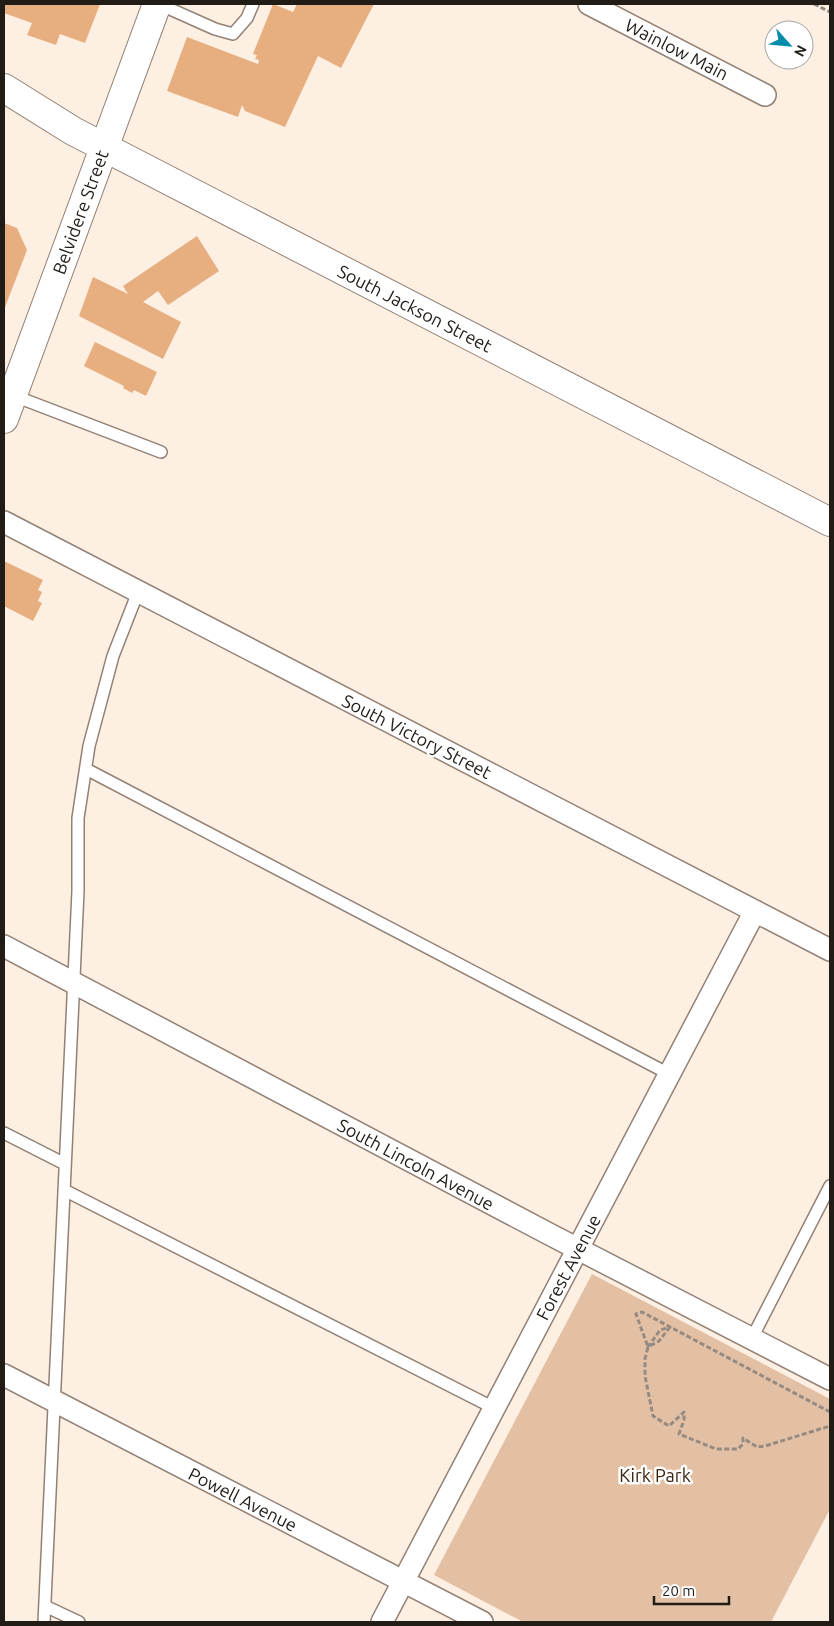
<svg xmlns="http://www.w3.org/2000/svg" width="834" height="1626" font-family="Ubuntu,sans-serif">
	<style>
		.green { fill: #e3c0a3 }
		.building { fill: #e7ae80 }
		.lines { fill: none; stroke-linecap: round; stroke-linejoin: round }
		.lane-casing { stroke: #928174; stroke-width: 14 }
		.street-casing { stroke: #928174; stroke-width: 24 }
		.secondary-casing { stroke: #928174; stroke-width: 30 }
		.path { stroke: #968b83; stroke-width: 3; stroke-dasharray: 5 2.5; stroke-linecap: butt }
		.lane { stroke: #fff; stroke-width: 11 }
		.street { stroke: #fff; stroke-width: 21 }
		.secondary { stroke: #fff; stroke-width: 28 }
		.labels { text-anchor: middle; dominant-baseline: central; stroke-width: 5; stroke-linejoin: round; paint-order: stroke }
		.street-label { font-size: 18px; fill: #221c17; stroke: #fff }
		.park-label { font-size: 18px; fill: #3b240f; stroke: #fff }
	</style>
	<rect width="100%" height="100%" fill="#feefe3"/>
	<path class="green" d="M592 1274 830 1399V1509L771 1622H523L434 1575Z"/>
	<path class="building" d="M4 4H100L85 43 60 34 56 45 27 35 32 23 4 13Z
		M273 4 293 12 297 4H374L341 68 318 56 285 127 245 111 242 105 238 117 167 91 187 37 258 64 259 60 255 59 257 55 253 54Z
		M4 223 17 228 27 250 4 310Z
		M197 236 219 271 168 305 158 291 143 302 181 322 163 359 79 316 93 277 128 294 123 286Z
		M95 342 157 372 146 396 134 390 132 393 123 388 124 386 84 366Z
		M4 561 43 580 38 590 42 592 38 601 42 603 33 621 4 606Z"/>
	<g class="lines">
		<g class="lane-casing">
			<path id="lane" d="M159 4 215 29 233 34 247 18 253 4
				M12 395 161 452
				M86 769 669 1074
				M4 1133 65 1164
				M64 1190 494 1408
				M752 1338 830 1186
				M45 1606 79 1622
				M44 1622 78 891V818L89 746 113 656 138 592"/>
		</g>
		<g class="street-casing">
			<path id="street" d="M589 4 765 95
				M4 522 830 950
				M4 946 551 1235 830 1379
				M4 1375 482 1622
				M382 1622 755 911"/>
		</g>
		<g class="secondary-casing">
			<path id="secondary" d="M4 88 73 131 830 522
				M4 419 157 4"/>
		</g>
		<path class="path" d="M814 4 830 12
			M670 1327 659 1341 648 1347 660 1330Z
			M830 1412 642 1312 636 1314 648 1347 645 1359V1376L653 1416 669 1426 684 1412V1420L679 1434 716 1449H738L743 1444V1438L757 1447 765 1446 830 1426"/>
		<use href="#lane" class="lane"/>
		<use href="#street" class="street"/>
		<use href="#secondary" class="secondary"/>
	</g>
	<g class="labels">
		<g class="street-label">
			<text transform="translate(677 49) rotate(27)">Wainlow Main</text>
			<text transform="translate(80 212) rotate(-70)">Belvidere Street</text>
			<text transform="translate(415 308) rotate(27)">South Jackson Street</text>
			<text transform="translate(417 736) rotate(27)">South Victory Street</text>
			<text transform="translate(416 1164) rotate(28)">South Lincoln Avenue</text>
			<text transform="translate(568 1267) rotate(-62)">Forest Avenue</text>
			<text transform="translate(243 1499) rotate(27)">Powell Avenue</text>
		</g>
		<g class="park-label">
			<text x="655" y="1475">Kirk Park</text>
		</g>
	</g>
	<rect width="834" height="1626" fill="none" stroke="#221c17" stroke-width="10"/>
	<g transform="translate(789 45) rotate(117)"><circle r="24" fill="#ffffff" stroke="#a7a4a2"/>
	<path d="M0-4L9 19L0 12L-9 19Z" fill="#038dab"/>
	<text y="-8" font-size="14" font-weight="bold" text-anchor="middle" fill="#221c17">N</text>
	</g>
	<path d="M654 1596v8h75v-8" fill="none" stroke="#221c17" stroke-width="2.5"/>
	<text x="662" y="1596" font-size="15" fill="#221c17" stroke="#ffffff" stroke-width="4" paint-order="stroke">20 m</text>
</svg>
